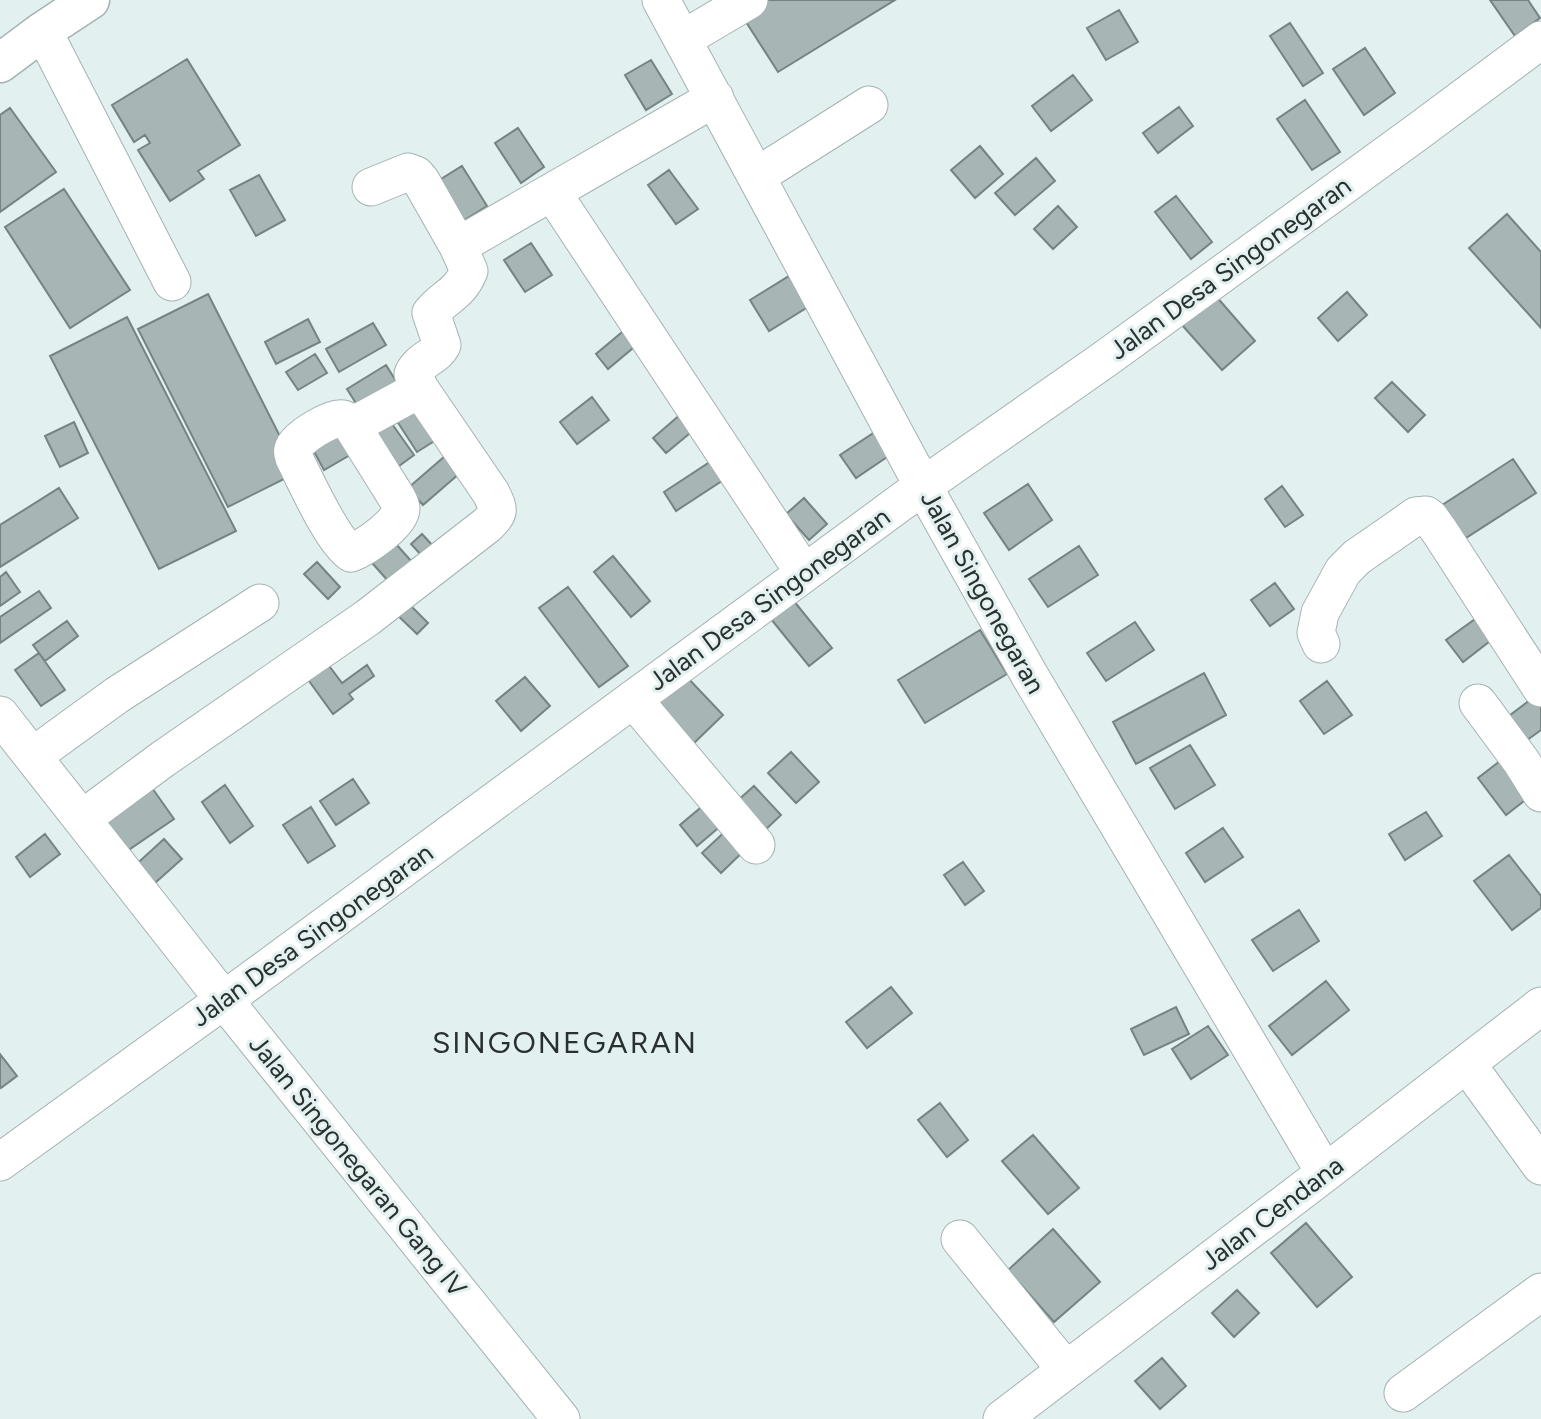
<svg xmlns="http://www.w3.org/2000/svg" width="1541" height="1419" font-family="Figtree,sans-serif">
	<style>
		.building { fill: #a7b5b5; stroke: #768383; stroke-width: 2 }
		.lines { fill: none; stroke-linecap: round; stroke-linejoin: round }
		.minor-casing { stroke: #a4b2b2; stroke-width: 39 }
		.major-casing { stroke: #a4b2b2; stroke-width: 41 }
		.minor { stroke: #fff; stroke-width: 37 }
		.major { stroke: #fff; stroke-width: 38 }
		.labels { text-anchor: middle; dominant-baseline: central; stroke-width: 6; stroke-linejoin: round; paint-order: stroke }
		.street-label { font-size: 26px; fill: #2a2f2f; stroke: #e2f0f0 }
		.quarter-label { font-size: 30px; letter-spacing: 2px; fill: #2a2f2f; stroke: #e2f0f0 }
	</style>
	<rect width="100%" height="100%" fill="#e2f0f0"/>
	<path class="building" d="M764 0H895L778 72 741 14Z
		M1490 0H1528L1540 18 1515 36Z
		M1119 10 1138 42 1106 60 1087 28Z
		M1290 23 1323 73 1303 86 1270 36Z
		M1365 48 1395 93 1364 115 1333 69Z
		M187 59 240 145 198 171 204 179 170 201 138 150 150 143 145 135 134 142 112 105Z
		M651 60 672 94 646 110 625 75Z
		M1073 75 1092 100 1051 131 1032 106Z
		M1305 100 1340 152 1312 170 1277 119Z
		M1179 107 1193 126 1158 153 1143 133Z
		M10 108 56 172 0 212V115Z
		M518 128 544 167 521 183 495 143Z
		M980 146 1003 174 975 198 951 170Z
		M1036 158 1055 181 1015 215 995 193Z
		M462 166 487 206 458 224 433 184Z
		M669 170 698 209 676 224 648 185Z
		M259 175 285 220 256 236 230 190Z
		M64 189 130 290 70 328 5 227Z
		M1176 196 1212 242 1191 259 1155 212Z
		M1058 206 1077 227 1053 249 1034 229Z
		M1507 214 1541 252V328L1469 248Z
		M531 243 552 275 525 292 504 260Z
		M789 276 808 307 769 331 750 300Z
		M1347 292 1367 315 1338 341 1318 318Z
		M208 294 298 472 228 507 138 329Z
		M1215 295 1255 341 1222 370 1182 325Z
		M127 317 236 531 159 569 50 356Z
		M308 319 320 342 276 364 265 342Z
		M373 323 386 345 339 372 326 349Z
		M627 328 639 343 608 369 596 354Z
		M315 354 327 373 298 390 286 372Z
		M386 365 401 389 362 413 347 389Z
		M1392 382 1425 415 1408 432 1375 398Z
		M592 397 609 420 577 444 560 422Z
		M421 401 444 435 417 452 395 418Z
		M681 414 695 429 666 453 653 438Z
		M390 421 414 455 388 474 364 440Z
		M74 422 88 453 60 467 45 436Z
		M342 426 357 451 324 470 310 444Z
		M878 430 893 453 856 478 840 455Z
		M452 450 467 467 423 505 408 488Z
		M716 458 728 477 676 511 664 492Z
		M1513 459 1536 493 1458 543 1436 509Z
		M1028 484 1052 520 1009 550 984 513Z
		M1282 486 1303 515 1285 527 1265 499Z
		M59 488 78 518 0 567V525Z
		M804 498 827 524 809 540 786 514Z
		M422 534 434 547 423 557 411 544Z
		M388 535 412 562 389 582 365 555Z
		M1079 546 1098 575 1048 607 1029 579Z
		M613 556 650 601 631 617 594 572Z
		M317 562 340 587 328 599 304 574Z
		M6 572 20 592 0 606V577Z
		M1275 583 1294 609 1270 626 1251 600Z
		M568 587 628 666 599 687 539 608Z
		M39 591 51 608 0 643V617Z
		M402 597 428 623 417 634 391 609Z
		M793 600 832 648 809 666 771 619Z
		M1478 617 1494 638 1463 662 1446 640Z
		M67 621 78 636 45 661 33 645Z
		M1135 622 1154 650 1106 681 1087 653Z
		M980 630 1007 674 925 723 898 680Z
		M39 653 65 690 41 706 15 670Z
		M324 659 342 683 367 665 374 676 349 694 353 699 333 714 304 674Z
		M1204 673 1226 715 1136 764 1113 722Z
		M684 674 723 715 691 746 652 705Z
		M525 677 550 706 521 731 496 701Z
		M1327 681 1352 715 1324 734 1300 701Z
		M1534 697 1541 705V730L1519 746 1501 722Z
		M1190 745 1215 785 1175 809 1150 768Z
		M791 752 819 782 796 803 768 773Z
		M1500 761 1528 798 1506 815 1478 778Z
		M353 779 369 803 336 825 320 801Z
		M150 785 174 819 127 851 103 817Z
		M225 785 253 826 230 843 202 802Z
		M754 786 781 815 763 832 736 802Z
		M711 799 729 819 697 846 680 825Z
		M311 807 335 846 308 863 283 825Z
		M1426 812 1442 836 1405 860 1389 834Z
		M731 826 750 845 721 873 702 853Z
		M1223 828 1243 857 1205 882 1186 853Z
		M45 834 60 854 30 877 16 857Z
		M164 839 182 859 147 890 130 870Z
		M1509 855 1541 896V908L1512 930 1474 881Z
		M963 862 984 891 965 905 944 875Z
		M1299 910 1319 941 1273 971 1252 940Z
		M1326 981 1349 1010 1292 1055 1269 1026Z
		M891 987 912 1013 867 1048 846 1022Z
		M1176 1007 1189 1034 1144 1055 1131 1029Z
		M1208 1026 1228 1055 1191 1079 1172 1049Z
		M0 1054 17 1076 1 1088 0 1086Z
		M940 1103 968 1140 947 1157 918 1120Z
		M1033 1135 1079 1188 1048 1214 1002 1161Z
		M1306 1223 1352 1277 1317 1307 1271 1253Z
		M1053 1229 1100 1282 1054 1322 1008 1270Z
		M1237 1290 1259 1313 1234 1337 1212 1313Z
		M1162 1358 1186 1386 1160 1409 1135 1381Z"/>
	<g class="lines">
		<g class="minor-casing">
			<path id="minor" d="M661 0 923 486 1030 676 1325 1173
				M43 31 172 282
				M683 39 749 0
				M757 176 869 105
				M371 187 408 172 416 175 421 181 458 246 715 98
				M552 192 804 573
				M352 426C349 423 347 420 343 419 332 416 299 437 294 447 291 452 293 453 294 458 306 481 331 539 351 553 364 548 402 523 401 508 401 505 398 500 397 498L352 426 420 389 413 374C420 359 436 357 442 345L431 313C446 295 459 295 469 271L458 246
				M1321 644 1316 633 1320 613 1343 571 1357 557 1389 535 1416 516 1426 515 1430 518 1440 532 1541 688
				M633 699 756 845
				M1478 703 1521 761 1541 793
				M0 715 224 1000 561 1419
				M33 756 117 695 260 603
				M82 819 163 759 367 618 487 525C501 511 499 510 491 493L420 389
				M1467 1064 1541 1166
				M0 1162 224 1000 923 486 1105 359 1416 133 1541 40
				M960 1239 1066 1370
				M1403 1393 1541 1292
				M1002 1419 1325 1173 1541 1006"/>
		</g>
		<g class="major-casing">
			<path id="major" d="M0 63 43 31 90 0"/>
		</g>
		<use href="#minor" class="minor"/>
		<use href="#major" class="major"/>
	</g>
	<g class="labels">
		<g class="street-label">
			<text transform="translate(1230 268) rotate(-36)">Jalan Desa Singonegaran</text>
			<text transform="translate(983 592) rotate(61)">Jalan Singonegaran</text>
			<text transform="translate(769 599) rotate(-36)">Jalan Desa Singonegaran</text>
			<text transform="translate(312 935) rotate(-36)">Jalan Desa Singonegaran</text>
			<text transform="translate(358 1166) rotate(51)">Jalan Singonegaran Gang IV</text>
			<text transform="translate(1272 1213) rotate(-37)">Jalan Cendana</text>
		</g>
		<g class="quarter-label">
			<text x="565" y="1042">SINGONEGARAN</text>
		</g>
	</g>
</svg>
